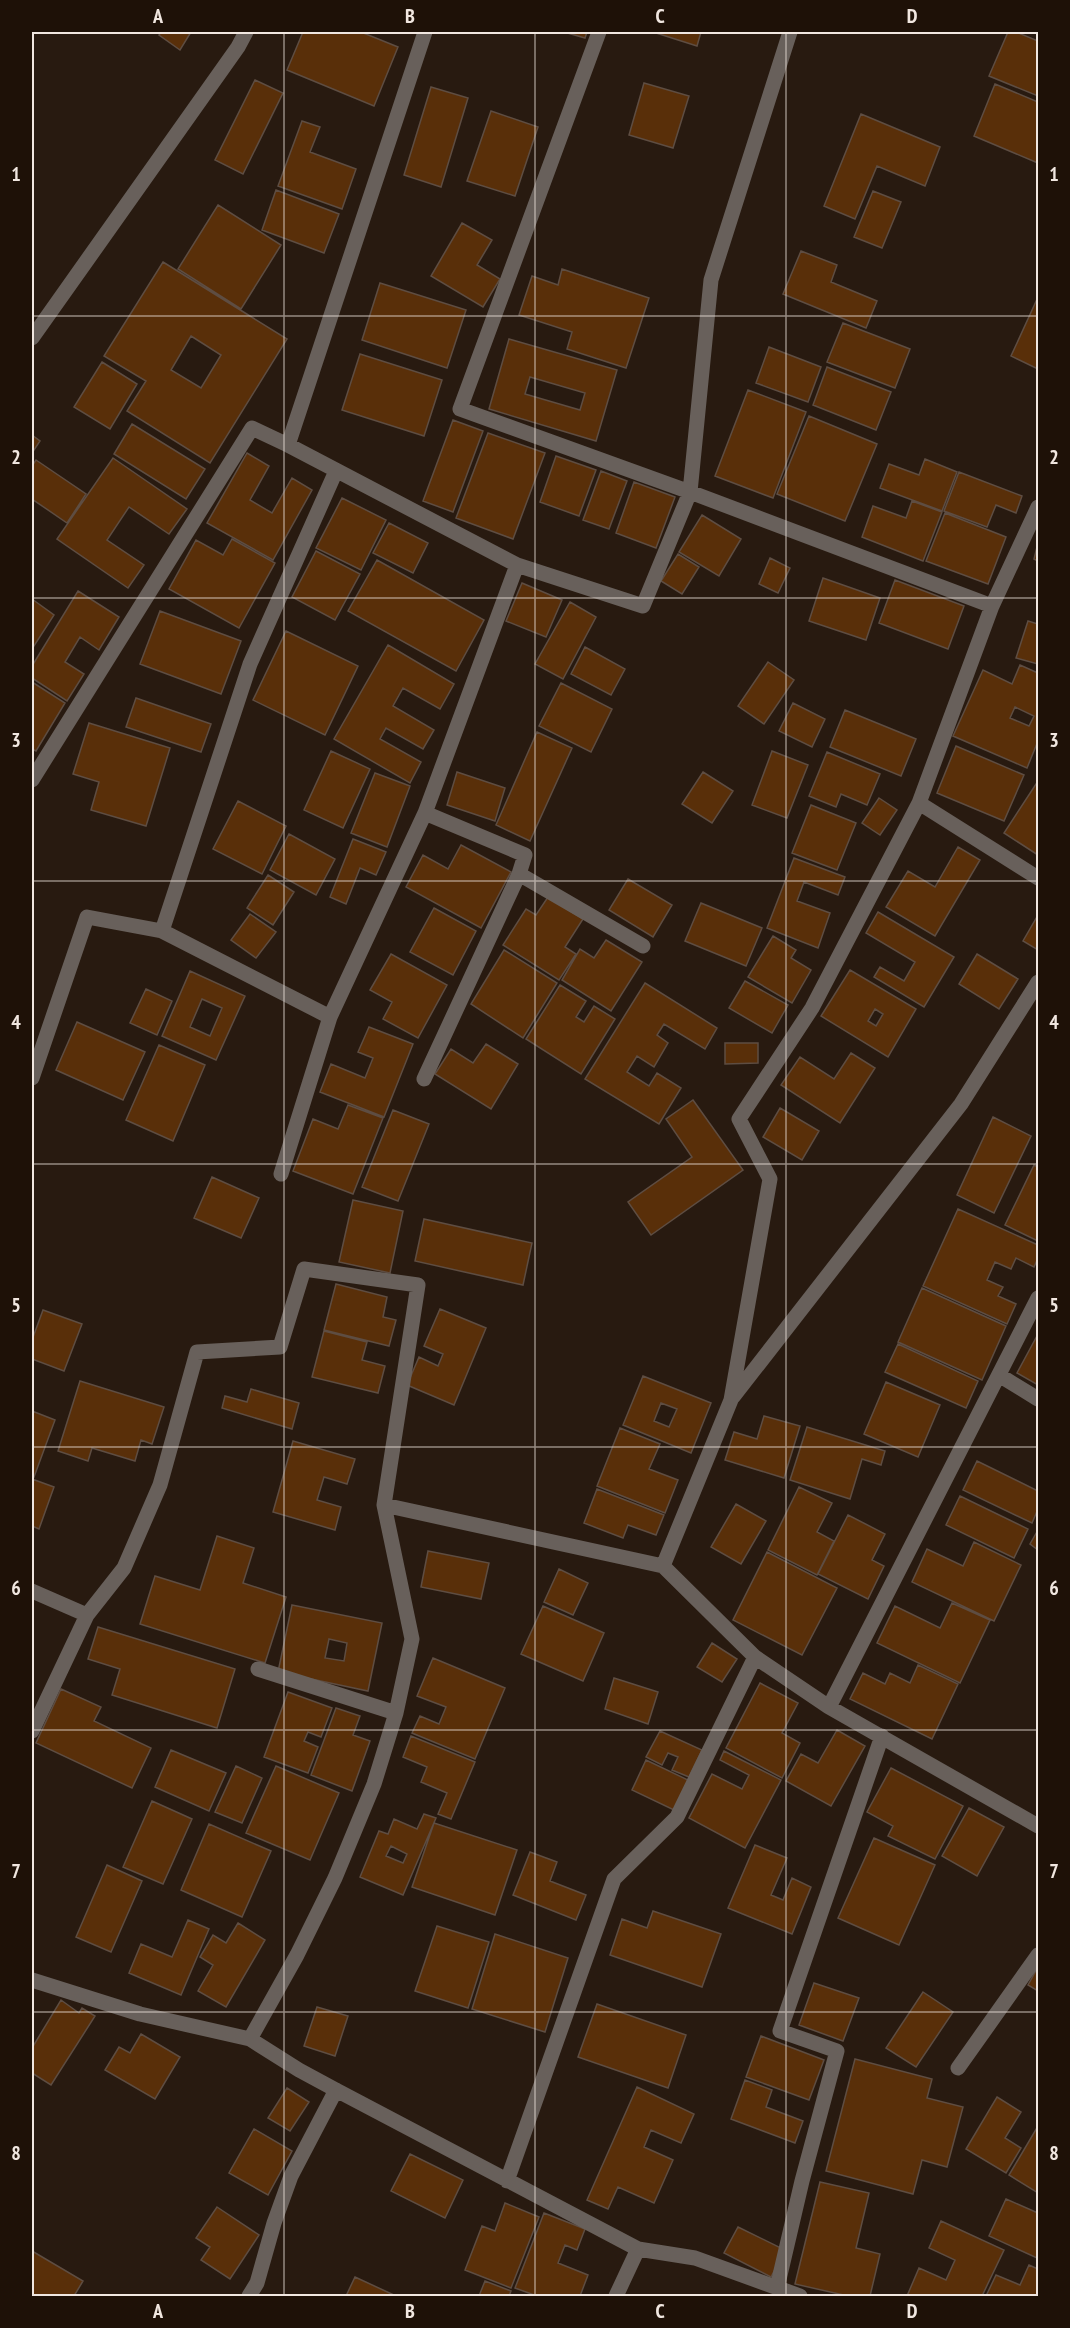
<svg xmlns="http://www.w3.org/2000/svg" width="1070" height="2328" font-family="'PT Sans Narrow',sans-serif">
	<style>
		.building { fill: #592f09; stroke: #5e4d42; stroke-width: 1.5; fill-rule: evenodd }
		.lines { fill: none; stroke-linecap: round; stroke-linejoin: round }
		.minor { stroke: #68605b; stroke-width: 15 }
		.grid { fill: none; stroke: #f1e7e0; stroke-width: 1.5; stroke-opacity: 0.55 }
		.neatline { fill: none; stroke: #f1e7e0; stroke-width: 2 }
		.grid-label { font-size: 20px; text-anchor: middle; font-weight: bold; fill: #f1e7e0 }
	</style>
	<rect width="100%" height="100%" fill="#281a10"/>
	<path class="building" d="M161 32H191L180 50 159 35Z
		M303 32H361L398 47 374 106 287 70Z
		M564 32H587L585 38Z
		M653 32H701L697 46Z
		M1008 32H1016L1038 41V96L989 76Z
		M255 80 283 93 243 174 215 160Z
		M644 83 689 96 673 148 629 135Z
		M995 84 1038 102V163L974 136Z
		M431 87 468 98 441 187 404 175Z
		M491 111 538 127 515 196 467 181Z
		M861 114 940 147 925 186 877 166 855 219 824 206Z
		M302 121 320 127 310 152 356 169 342 209 278 186Z
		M276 190 339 214 324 253 262 230Z
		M873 191 901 202 882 248 854 237Z
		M218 205 281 245 241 309 178 269Z
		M462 223 492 240 477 265 500 279 483 307 431 276Z
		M801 251 837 265 831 282 877 301 866 328 783 294Z
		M163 262 287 339 210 463 127 411 146 381 104 356ZM191 336 221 355 201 388 171 370Z
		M562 269 649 298 626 368 567 349 572 332 519 315 532 276 558 285Z
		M380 283 466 310 447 368 362 340Z
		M1038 297V369L1011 356Z
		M843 323 910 349 895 388 827 362Z
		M509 339 617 370 596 441 489 409ZM530 377 585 393 580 410 525 394Z
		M769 347 821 367 808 402 756 383Z
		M360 354 442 380 424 436 342 410Z
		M102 362 137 384 110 429 74 407Z
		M827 367 891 392 876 430 813 405Z
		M748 390 806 412 773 498 715 476Z
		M809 416 877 444 845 521 777 494Z
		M453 420 483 431 453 512 423 501Z
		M132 424 205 469 186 499 114 454Z
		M488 433 545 453 513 539 456 518Z
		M32 435 40 441 32 453Z
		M247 453 269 466 250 500 272 513 292 478 312 490 273 560 207 523Z
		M556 456 596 470 579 516 540 502Z
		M113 458 187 509 169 534 129 507 107 540 144 565 128 588 57 539Z
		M925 459 957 472 942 511 880 488 889 464 919 475Z
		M36 460 86 494 67 523 32 499V466Z
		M601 471 627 481 609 529 583 520Z
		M959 472 1022 496 1016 513 996 505 987 527 944 511Z
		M634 482 675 497 656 548 616 533Z
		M342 498 386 520 361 570 316 548Z
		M912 501 942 512 923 561 862 537 873 506 906 518Z
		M945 513 1006 537 988 584 926 561Z
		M702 515 741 539 719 576 679 552Z
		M389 523 428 543 413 573 373 553Z
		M232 539 275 563 239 628 169 589 196 540 223 555Z
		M1038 543V561L1034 559Z
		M316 551 360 574 335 620 292 597Z
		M678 554 699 567 682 594 661 581Z
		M770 558 790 568 778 593 759 584Z
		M377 560 484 620 456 671 348 611Z
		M823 578 880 598 866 640 809 621Z
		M895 580 964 606 948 649 879 623Z
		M522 583 562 600 546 637 506 621Z
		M78 591 119 617 99 650 80 637 65 662 84 674 67 701 32 678V666Z
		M32 599 54 615 32 649Z
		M570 602 596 617 563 679 535 664Z
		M160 611 241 641 221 694 140 664Z
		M1028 621 1038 624V664L1016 658Z
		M286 631 358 666 325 735 253 700Z
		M388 645 454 684 440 709 403 688 393 706 434 730 423 749 386 728 380 739 421 762 410 783 334 739Z
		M585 647 625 669 611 695 571 674Z
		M768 662 794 680 764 724 738 706Z
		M1020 665 1038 673V741L1027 768 953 736 983 670 1012 684ZM1015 707 1034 716 1029 726 1010 718Z
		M32 682 65 703 36 751 32 749Z
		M561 683 612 709 591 752 539 726Z
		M136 698 211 724 201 752 126 727Z
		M793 703 825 719 812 747 779 731Z
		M845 710 916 739 901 776 830 747Z
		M89 723 170 748 146 826 91 810 99 782 73 774Z
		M537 732 572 748 530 841 496 825Z
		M956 746 1024 775 1004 821 937 793Z
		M331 751 370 769 343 828 304 810Z
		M772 751 808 765 787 818 752 805Z
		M827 752 880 774 867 805 841 794 836 807 809 796Z
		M457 772 505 788 495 821 447 805Z
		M703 772 733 791 712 823 682 804Z
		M375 773 410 786 387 847 351 833Z
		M1038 781V855L1004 833Z
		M879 798 897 810 880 835 862 823Z
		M238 801 286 826 262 874 213 849Z
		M811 805 856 823 837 870 792 853Z
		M289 834 335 859 316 895 270 870Z
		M353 839 386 852 376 875 360 868 346 904 330 897Z
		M461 845 511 872 481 928 406 887 423 855 448 869Z
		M958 847 980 860 935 936 886 907 908 871 935 887Z
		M794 858 845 877 838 895 804 882 797 901 830 913 818 948 767 928Z
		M268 875 294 892 273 925 247 908Z
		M628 879 672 905 653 937 609 910Z
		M548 897 583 919 565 947 576 954 559 980 503 945 526 909 536 915Z
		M701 903 762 928 746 966 685 941Z
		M434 908 476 931 453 975 410 952Z
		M878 912 954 957 924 1007 874 977 880 967 904 981 915 962 866 933Z
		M250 914 276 932 256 958 231 940Z
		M1038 915V950L1023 941Z
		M773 936 796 950 791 958 811 970 792 1003 748 977Z
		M606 940 642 962 611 1011 562 980 580 949 594 958Z
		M504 950 557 983 523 1038 471 1004Z
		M391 954 447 985 418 1038 383 1019 392 1002 370 990Z
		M977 954 1018 979 999 1009 959 984Z
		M850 970 916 1009 888 1057 821 1016ZM875 1009 883 1014 876 1026 868 1021Z
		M190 971 245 996 216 1060 162 1036ZM202 999 222 1008 210 1036 190 1027Z
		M745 981 788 1005 772 1033 729 1008Z
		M645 983 717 1028 705 1049 664 1024 657 1035 668 1043 654 1067 637 1056 627 1072 649 1086 657 1073 681 1088 659 1124 585 1079Z
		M560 985 586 1001 576 1017 584 1022 594 1006 615 1019 581 1074 526 1039Z
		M146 989 172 1001 157 1035 130 1023Z
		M77 1022 145 1052 123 1100 56 1070Z
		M369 1027 413 1044 384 1117 320 1092 331 1064 365 1078 373 1058 358 1052Z
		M725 1043H758V1063L725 1064Z
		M486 1044 518 1064 491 1109 435 1074 451 1049 473 1063Z
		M159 1045 205 1065 173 1141 126 1120Z
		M851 1053 875 1068 840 1123 781 1085 800 1057 834 1079Z
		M693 1100 743 1170 651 1235 628 1202 692 1157 666 1119Z
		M348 1105 383 1118 353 1194 293 1171 313 1119 338 1129Z
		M780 1108 819 1131 802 1160 763 1137Z
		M393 1110 429 1124 398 1201 362 1187Z
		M993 1117 1031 1136 994 1213 957 1195Z
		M1034 1165 1038 1167V1241L1005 1225Z
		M212 1177 259 1198 241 1238 194 1218Z
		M353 1200 403 1211 390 1273 339 1262Z
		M958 1209 1038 1245V1258L1034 1267 1016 1258 1011 1269 995 1262 987 1280 1003 1287 998 1296 1016 1304 1007 1324 923 1286Z
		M424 1219 532 1243 523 1285 415 1261Z
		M336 1284 387 1297 383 1317 396 1320 389 1346 324 1330Z
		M922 1288 1006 1326 982 1380 898 1342Z
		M440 1309 486 1328 454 1405 407 1385 419 1357 438 1366 443 1354 424 1346Z
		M43 1310 82 1324 64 1371 32 1359V1340Z
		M324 1331 367 1342 362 1360 385 1366 378 1393 312 1377Z
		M1038 1334V1385L1017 1373Z
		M898 1344 978 1381 966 1408 885 1372Z
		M643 1376 711 1403 691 1453 623 1425ZM661 1403 677 1409 669 1427 654 1421Z
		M80 1381 164 1407 152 1444 141 1440 135 1461 92 1448 88 1461 58 1451Z
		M886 1382 940 1405 918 1457 864 1434Z
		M251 1389 299 1403 292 1429 222 1408 225 1396 247 1402Z
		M32 1411 55 1420 34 1477 32 1476Z
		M764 1416 800 1426 784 1478 725 1460 734 1432 757 1439Z
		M807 1427 885 1451 881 1465 862 1459 850 1499 790 1480Z
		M620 1428 660 1444 649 1469 678 1480 665 1513 597 1486Z
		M293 1441 355 1459 347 1484 324 1477 317 1500 341 1507 335 1530 273 1512Z
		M977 1461 1038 1491V1509L1032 1523 963 1490Z
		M32 1479 54 1487 39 1529 32 1526Z
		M799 1487 832 1503 817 1532 834 1541 817 1575 768 1550Z
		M597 1489 664 1515 656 1535 628 1525 623 1538 584 1523Z
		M960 1496 1028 1529 1014 1558 946 1525Z
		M736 1504 766 1521 741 1564 711 1547Z
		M848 1515 885 1534 872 1560 884 1566 868 1599 818 1574Z
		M1038 1530V1550L1030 1544Z
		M217 1536 254 1548 243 1583 286 1597 265 1663 140 1624 155 1576 200 1590Z
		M974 1542 1021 1565 994 1621 912 1582 927 1549 963 1566Z
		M428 1551 489 1563 481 1599 421 1587Z
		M767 1552 837 1588 802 1655 733 1620Z
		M559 1569 588 1583 573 1615 544 1602Z
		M952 1603 990 1620 960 1683 877 1643 895 1606 940 1628Z
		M292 1605 382 1623 368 1691 278 1672ZM329 1639 347 1643 344 1661 325 1658Z
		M543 1606 604 1633 583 1681 521 1654Z
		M98 1627 235 1669 217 1728 112 1695 120 1669 88 1659Z
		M712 1643 737 1659 722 1682 697 1667Z
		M433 1658 505 1688 475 1759 412 1733 420 1716 439 1724 446 1707 417 1696Z
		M918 1665 958 1684 932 1739 850 1699 863 1673 885 1684 890 1673 910 1683Z
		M614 1678 658 1692 648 1724 605 1709Z
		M760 1683 798 1703 782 1733 800 1743 782 1778 726 1748Z
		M61 1689 101 1707 94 1721 151 1748 132 1788 36 1743Z
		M288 1692 332 1708 321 1737 308 1732 304 1741 318 1747 308 1773 264 1757Z
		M336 1708 360 1716 353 1735 370 1741 352 1791 311 1775Z
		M837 1730 865 1746 831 1806 786 1781 801 1754 818 1763Z
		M660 1731 702 1750 689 1777 672 1770 678 1757 668 1753 662 1765 646 1757Z
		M411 1736 475 1762 451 1819 438 1814 447 1793 421 1782 427 1767 403 1757Z
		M171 1750 226 1773 209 1811 155 1787Z
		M724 1751 781 1780 745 1848 689 1818 712 1774 742 1789 749 1775 720 1760Z
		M646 1760 688 1780 674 1810 632 1790Z
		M236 1766 262 1778 242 1823 215 1812Z
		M276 1766 339 1793 310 1860 246 1833Z
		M891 1768 963 1806 935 1859 888 1836 893 1826 867 1812Z
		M152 1801 192 1819 163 1884 123 1867Z
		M969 1808 1004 1827 977 1876 942 1856Z
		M424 1814 436 1818 403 1895 360 1877 379 1831 388 1834 394 1819 417 1829ZM391 1846 407 1854 403 1863 386 1856Z
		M434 1823 517 1850 495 1915 412 1887Z
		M209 1824 271 1851 242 1917 181 1890Z
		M874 1838 935 1865 899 1945 838 1918Z
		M755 1845 787 1858 771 1895 783 1900 792 1878 811 1887 792 1934 728 1908Z
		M530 1852 557 1862 550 1881 586 1895 576 1920 513 1895Z
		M107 1865 142 1881 111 1952 76 1937Z
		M653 1911 721 1934 702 1987 610 1955 622 1919 647 1928Z
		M188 1920 209 1929 181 1995 129 1973 141 1944 172 1957Z
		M238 1923 265 1940 226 2007 198 1991 213 1965 200 1957 213 1935 226 1943Z
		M437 1926 489 1942 468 2008 415 1991Z
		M495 1934 568 1958 545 2032 472 2009Z
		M1038 1967V1991L1028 1985Z
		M814 1983 859 1998 843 2041 799 2025Z
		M923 1992 953 2012 916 2067 886 2048Z
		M61 2000 79 2013 82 2008 95 2016 51 2085 32 2073V2048Z
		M597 2004 686 2035 668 2088 578 2057Z
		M317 2007 348 2016 335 2056 304 2046Z
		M141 2034 180 2057 155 2099 105 2070 119 2047 130 2053Z
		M761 2036 824 2060 809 2100 746 2077Z
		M855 2059 932 2079 927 2098 963 2107 947 2167 922 2160 913 2194 826 2171Z
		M745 2080 772 2090 766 2107 803 2121 795 2143 731 2119Z
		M637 2087 694 2114 681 2143 651 2130 644 2147 673 2160 654 2203 618 2187 608 2209 587 2200Z
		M287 2088 309 2102 290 2131 268 2118Z
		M997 2097 1021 2112 1005 2138 1021 2148 1006 2173 966 2149Z
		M1038 2126V2193L1009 2175Z
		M254 2129 292 2151 268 2195 229 2173Z
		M410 2154 463 2180 445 2218 391 2191Z
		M820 2182 869 2193 856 2248 880 2254 870 2296H848L795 2284Z
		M1006 2199 1038 2213V2254L1037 2258 989 2236Z
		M505 2203 539 2217 511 2288 465 2270 482 2226 495 2231Z
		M217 2207 259 2235 230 2279 201 2260 210 2247 196 2238Z
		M544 2213 585 2229 577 2250 565 2245 558 2263 588 2275 580 2296H537L515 2288Z
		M941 2221 1004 2250 982 2296H907L919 2268 946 2280 955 2260 929 2248Z
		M738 2227 785 2250 771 2277 724 2253Z
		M32 2251 83 2281 74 2296H32Z
		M1029 2265 1038 2269V2296H986L996 2275 1020 2285Z
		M355 2277 396 2296H346Z
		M485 2281 511 2291 509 2296H479Z"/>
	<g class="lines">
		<path class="minor" d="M425 32 288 445 517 565
			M599 32 460 409 690 492 992 606
			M32 338 238 47 246 32
			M32 780 252 428 288 445
			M919 803 1038 878
			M519 874 643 946
			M162 931 330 1017
			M32 1078 87 917 162 931 250 664 336 471
			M424 1079 519 874 525 855 425 813 517 565 643 606 690 492 711 280 790 32
			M281 1174 330 1017 425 813
			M1038 1298 829 1707 1038 1826
			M999 1375 1038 1399
			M733 1397 961 1104 1038 982
			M663 1566 731 1400 770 1179 739 1119 812 1008 919 803 992 606 1038 507
			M32 1591 87 1615
			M258 1669 396 1713
			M32 1731 87 1615 124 1568 160 1485 197 1352 280 1347 304 1269 418 1285 384 1505
			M32 1980 140 2014 250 2039 299 2070 336 2090 638 2249 695 2258 800 2296
			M250 2039 297 1955 335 1878 374 1784 396 1713 412 1639 384 1505 663 1566 755 1657
			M958 2068 1038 1955
			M507 2181 614 1879 677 1817 755 1657 829 1707
			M777 2288 802 2181 837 2051 780 2031 882 1736
			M249 2296 257 2283 274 2223 291 2176 336 2090
			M616 2296 638 2249"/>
	</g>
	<path class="grid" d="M284 32V2296M535 32V2296M786 32V2296M32 316H1038M32 598H1038M32 881H1038M32 1164H1038M32 1447H1038M32 1730H1038M32 2012H1038"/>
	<rect width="1070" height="2328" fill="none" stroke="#1e1107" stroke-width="66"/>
	<rect x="33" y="33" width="1004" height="2262" class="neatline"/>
	<g class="grid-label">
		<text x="158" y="23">A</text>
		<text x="410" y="23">B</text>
		<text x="660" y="23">C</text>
		<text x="912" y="23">D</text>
		<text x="16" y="181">1</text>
		<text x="1054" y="181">1</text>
		<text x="16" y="464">2</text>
		<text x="1054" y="464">2</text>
		<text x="16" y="747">3</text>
		<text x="1054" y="747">3</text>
		<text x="16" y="1029">4</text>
		<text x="1054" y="1029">4</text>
		<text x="16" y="1312">5</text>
		<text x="1054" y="1312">5</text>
		<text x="16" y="1595">6</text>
		<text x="1054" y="1595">6</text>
		<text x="16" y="1878">7</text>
		<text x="1054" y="1878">7</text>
		<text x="16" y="2160">8</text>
		<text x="1054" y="2160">8</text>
		<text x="158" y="2318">A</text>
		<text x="410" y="2318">B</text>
		<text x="660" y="2318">C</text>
		<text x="912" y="2318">D</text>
	</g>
</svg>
